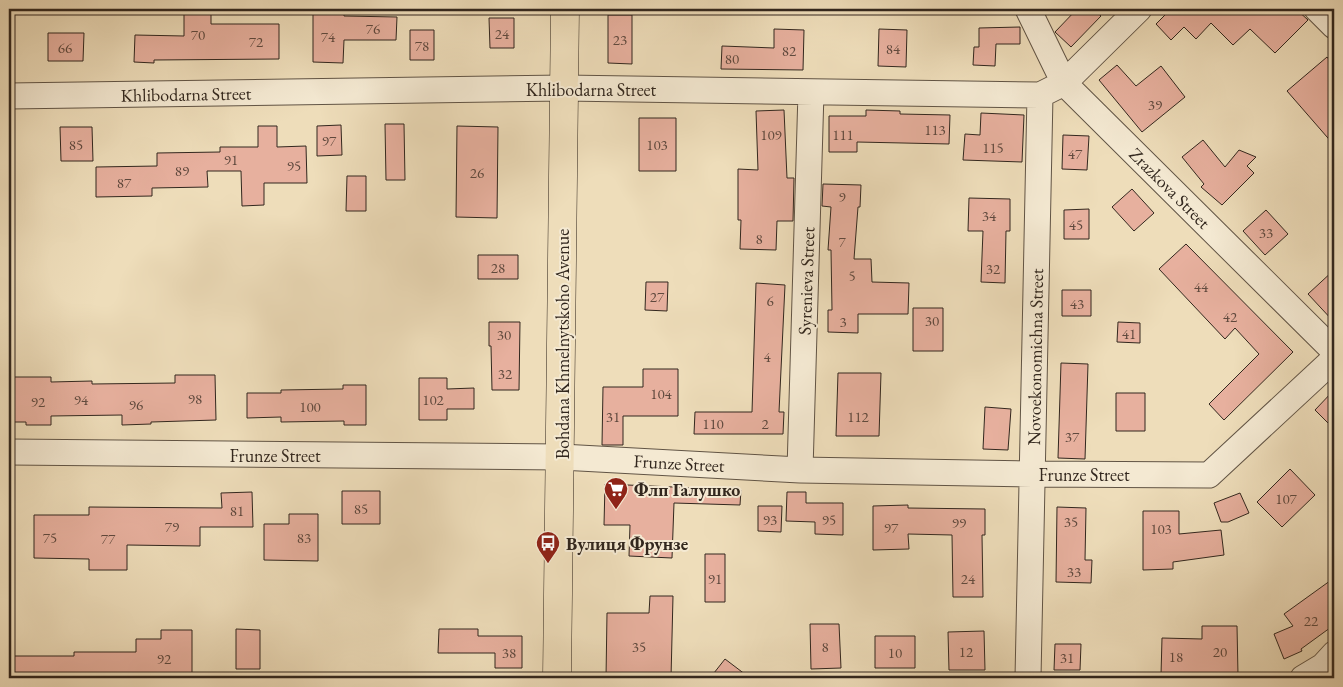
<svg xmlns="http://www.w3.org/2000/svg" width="1343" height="687" font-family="'EB Garamond',serif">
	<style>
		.building { fill: #e7b09e; stroke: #32271e }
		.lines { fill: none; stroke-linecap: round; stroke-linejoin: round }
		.minor-casing { stroke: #615445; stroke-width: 27 }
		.major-casing { stroke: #32271e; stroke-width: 29 }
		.minor { stroke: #f4e9d2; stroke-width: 25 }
		.major { stroke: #eeddba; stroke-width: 28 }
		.labels { text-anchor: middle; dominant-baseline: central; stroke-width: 4; stroke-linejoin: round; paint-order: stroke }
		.number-label { font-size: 15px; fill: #5f493e }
		.street-label { font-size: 18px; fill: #32271e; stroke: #f4e9d2 }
		.poi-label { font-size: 18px; font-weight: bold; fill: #32271e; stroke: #f4e9d2; text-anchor: start }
	</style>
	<rect width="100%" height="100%" fill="#eeddba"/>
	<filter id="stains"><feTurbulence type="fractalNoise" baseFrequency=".004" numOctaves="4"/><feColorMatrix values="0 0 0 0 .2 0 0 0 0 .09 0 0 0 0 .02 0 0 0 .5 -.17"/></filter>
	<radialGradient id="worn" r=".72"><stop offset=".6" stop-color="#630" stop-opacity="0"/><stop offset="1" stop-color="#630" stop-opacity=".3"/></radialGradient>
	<path class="building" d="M184 9H211V24H279V59L154 60V63L134 62 135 35 184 36Z
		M313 9H344V16L397 17 396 40H344L343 63 313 62Z
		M1077 9H1093L1101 16 1071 47 1055 32Z
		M1171 9H1296L1308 20 1275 53 1250 29 1233 45 1211 23 1196 39 1184 27 1171 40 1156 24Z
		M608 15H632V64L608 63Z
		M489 18H514V48H490Z
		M1020 27V44H996L995 66 973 65 974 47H979V28Z
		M774 29 804 30 803 70 721 69 722 46 774 48Z
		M879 29 907 30 906 67 878 66Z
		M410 30H434V60H410Z
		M48 33H84L83 61H48Z
		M1327 57 1334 66V145L1287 91Z
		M1117 65 1136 86 1161 66 1185 97 1142 132 1099 80Z
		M784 110 787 178H794L793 221H777L776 250 740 249 741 220H738V169L758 170 756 111Z
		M866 110 900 111V114L950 115 949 144 857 142V152H829V116H866Z
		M981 113 1024 115 1022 162 963 160 965 134 980 135Z
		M639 118H676V171H639Z
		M385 124H404L405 180H386Z
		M341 125 342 155 317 156V126Z
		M258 126H277V147L306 146 307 183H264V205L242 206 241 171H207L208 187 152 188V196L96 197V167L157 166V153L220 152V147H258Z
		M457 126 498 127 497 218 456 217Z
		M60 127H92L93 161H61Z
		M1063 135 1089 136 1087 170 1062 169Z
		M1203 140 1225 167 1239 150 1256 157 1247 166 1254 173 1222 205 1201 187 1204 184 1182 157Z
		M347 176H366V211H346Z
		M823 184 861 185 860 207H858L854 259H871L872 282 909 283 908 314H858V333L828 332V310H832L831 250H828L831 207 822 206Z
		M1132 189 1154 213 1134 231 1112 207Z
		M969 198 1010 199V231H1006L1005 283 981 282 983 231H968Z
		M1089 209V239H1064V210Z
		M1266 210 1288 234 1265 255 1243 231Z
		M1186 244 1293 352 1224 420 1209 404 1259 354 1235 328 1225 339 1159 269Z
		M478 255H518V279H478Z
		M1334 270V322L1308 294Z
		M646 282H668L667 311 645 310Z
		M756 283 785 285 779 412H784L783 434H694L695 412H752Z
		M1062 290H1091V316H1062Z
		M913 308H943V351H913Z
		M489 322H520L519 390H492L491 346H489Z
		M1118 322 1140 323V343L1117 342Z
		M1061 363 1088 364 1085 459 1058 458Z
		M643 369H678V416H623V445H602L603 387H643Z
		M838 373H881L879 436H836Z
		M175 375H215L216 420 151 422V424L122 425V415L51 416V425H26V422H9V377H51V382L92 381V384L175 383Z
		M419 378H447V389L474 388V409H447V420H419Z
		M343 385H366V425H344V421L281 422V417L247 418V393H281V390L343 389Z
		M1334 390V429L1315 410Z
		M1116 393H1145V431H1116Z
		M985 407 1011 409 1008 450 983 449Z
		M1290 469 1315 495 1282 527 1257 502Z
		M605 484 741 490 740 505 674 503 672 558 629 556 630 525H604Z
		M342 491H380V524H342Z
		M252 492 253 527H200V546L127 545V570H89V559L34 558V515H89V507L222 508 221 493Z
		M787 492H806V503H843V535L815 534V522L786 521Z
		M1240 493 1249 513 1228 522H1221L1214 503Z
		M908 505V508L985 509V535H982L983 597H953L952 535 908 534 909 549 873 550V506Z
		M758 506H782L781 532 758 531Z
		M1057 507 1086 508 1085 560H1092L1091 583 1056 582Z
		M1143 511H1179V534L1221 530 1224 555 1173 562V569L1143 570Z
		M289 514H318V561L264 560V524H289Z
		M705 554H725V602H705Z
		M1334 578V625L1301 649 1302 651 1284 659 1274 634 1293 626 1284 614Z
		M650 596H673L671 678H606L607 613H649Z
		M810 624H839L841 668 811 669Z
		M1202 626H1237L1238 675H1161L1162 638 1202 639Z
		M236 629 260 630V669H236Z
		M439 629H478V636H522V668H495V653H438Z
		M161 630H192V678H9V656H74V652H136V639H161Z
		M984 631 985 670H949L948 632Z
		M875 636H915V668H875Z
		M1055 644H1081L1080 670H1054Z
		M725 659 750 678H710Z"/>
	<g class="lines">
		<g class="minor-casing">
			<path id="minor" d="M1028 9 1064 83 1334 351
				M1317 9 1334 26
				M9 96 564 88 1040 95 1064 83 1139 9
				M9 452 561 457 800 470 1032 474 1209 475 1334 359
				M800 470 811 92
				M1028 678 1040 95
				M1303 678 1323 666 1334 654"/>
		</g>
		<g class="major-casing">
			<path id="major" d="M557 678 565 9"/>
		</g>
		<use href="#minor" class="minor"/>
		<use href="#major" class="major"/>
	</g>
	<defs>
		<g id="supermarket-pin" transform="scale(1.25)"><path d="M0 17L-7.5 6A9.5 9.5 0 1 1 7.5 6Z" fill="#8f2418" stroke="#f4e9d2"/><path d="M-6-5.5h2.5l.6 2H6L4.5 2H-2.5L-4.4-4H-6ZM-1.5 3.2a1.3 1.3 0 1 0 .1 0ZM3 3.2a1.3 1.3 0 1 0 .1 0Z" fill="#fff"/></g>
		<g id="bus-pin" transform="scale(1.25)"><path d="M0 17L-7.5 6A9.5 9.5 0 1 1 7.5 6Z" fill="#8f2418" stroke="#f4e9d2"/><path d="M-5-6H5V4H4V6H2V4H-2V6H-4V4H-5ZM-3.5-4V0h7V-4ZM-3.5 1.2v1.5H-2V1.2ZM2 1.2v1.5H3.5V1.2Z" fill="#fff"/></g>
	</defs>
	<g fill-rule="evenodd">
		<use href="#supermarket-pin" x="616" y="489"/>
		<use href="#bus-pin" x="548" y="543"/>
	</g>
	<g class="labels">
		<g class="number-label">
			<text x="373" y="28">76</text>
			<text x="502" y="33">24</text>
			<text x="198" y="34">70</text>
			<text x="328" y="36">74</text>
			<text x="620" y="39">23</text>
			<text x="256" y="41">72</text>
			<text x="422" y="45">78</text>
			<text x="65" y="47">66</text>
			<text x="893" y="48">84</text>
			<text x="789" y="50">82</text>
			<text x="732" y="58">80</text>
			<text x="1155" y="104">39</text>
			<text x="935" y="129">113</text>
			<text x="771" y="134">109</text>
			<text x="843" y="134">111</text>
			<text x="329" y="140">97</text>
			<text x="76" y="144">85</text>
			<text x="657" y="144">103</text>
			<text x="993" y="147">115</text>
			<text x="1075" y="153">47</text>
			<text x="231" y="159">91</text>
			<text x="294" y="165">95</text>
			<text x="182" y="170">89</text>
			<text x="477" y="172">26</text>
			<text x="124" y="182">87</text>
			<text x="842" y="196">9</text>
			<text x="989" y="215">34</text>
			<text x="1076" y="224">45</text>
			<text x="1266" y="232">33</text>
			<text x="759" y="238">8</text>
			<text x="842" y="241">7</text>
			<text x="498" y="267">28</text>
			<text x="993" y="268">32</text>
			<text x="852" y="275">5</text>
			<text x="1201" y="286">44</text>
			<text x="657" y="296">27</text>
			<text x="770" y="300">6</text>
			<text x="1077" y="303">43</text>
			<text x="1230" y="316">42</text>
			<text x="932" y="320">30</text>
			<text x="843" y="321">3</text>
			<text x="1129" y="333">41</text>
			<text x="504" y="334">30</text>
			<text x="767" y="356">4</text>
			<text x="505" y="373">32</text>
			<text x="661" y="393">104</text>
			<text x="195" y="398">98</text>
			<text x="81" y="399">94</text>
			<text x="433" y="399">102</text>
			<text x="38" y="401">92</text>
			<text x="136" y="404">96</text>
			<text x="310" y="406">100</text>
			<text x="613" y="416">31</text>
			<text x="858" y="416">112</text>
			<text x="713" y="423">110</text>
			<text x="765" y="423">2</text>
			<text x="1072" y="436">37</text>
			<text x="1286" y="498">107</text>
			<text x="361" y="508">85</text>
			<text x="237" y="510">81</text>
			<text x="770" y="519">93</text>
			<text x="829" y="519">95</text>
			<text x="1071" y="521">35</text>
			<text x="959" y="522">99</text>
			<text x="172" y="526">79</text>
			<text x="891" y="527">97</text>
			<text x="1161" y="528">103</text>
			<text x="50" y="537">75</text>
			<text x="304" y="537">83</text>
			<text x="108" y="538">77</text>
			<text x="1074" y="571">33</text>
			<text x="715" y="578">91</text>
			<text x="968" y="578">24</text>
			<text x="1311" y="620">22</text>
			<text x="639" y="646">35</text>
			<text x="825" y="646">8</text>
			<text x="966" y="651">12</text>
			<text x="1220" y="651">20</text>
			<text x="509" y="652">38</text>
			<text x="895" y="652">10</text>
			<text x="1176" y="656">18</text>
			<text x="1067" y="657">31</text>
			<text x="164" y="658">92</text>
		</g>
		<g class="street-label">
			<text x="591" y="89">Khlibodarna Street</text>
			<text transform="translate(186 94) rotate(-1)">Khlibodarna Street</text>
			<text transform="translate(1170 188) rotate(45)">Zrazkova Street</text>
			<text transform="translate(806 281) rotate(-88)">Syrenieva Street</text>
			<text transform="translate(562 344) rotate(-90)">Bohdana Khmelnytskoho Avenue</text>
			<text transform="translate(1035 357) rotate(-89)">Novoekonomichna Street</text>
			<text x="275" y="455">Frunze Street</text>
			<text transform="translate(679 463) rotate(3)">Frunze Street</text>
			<text x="1084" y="474">Frunze Street</text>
		</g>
		<g class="poi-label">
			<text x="634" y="489">Флп Галушко</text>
			<text x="566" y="543">Вулиця Фрунзе</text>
		</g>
	</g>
	<rect width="1343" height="687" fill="none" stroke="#eeddba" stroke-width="30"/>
	<rect x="10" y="10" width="1323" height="667" fill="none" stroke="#32271e" stroke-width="2.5"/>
	<rect x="15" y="15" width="1313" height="657" fill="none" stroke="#32271e"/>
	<rect width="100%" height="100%" filter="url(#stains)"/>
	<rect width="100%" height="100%" fill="url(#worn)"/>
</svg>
